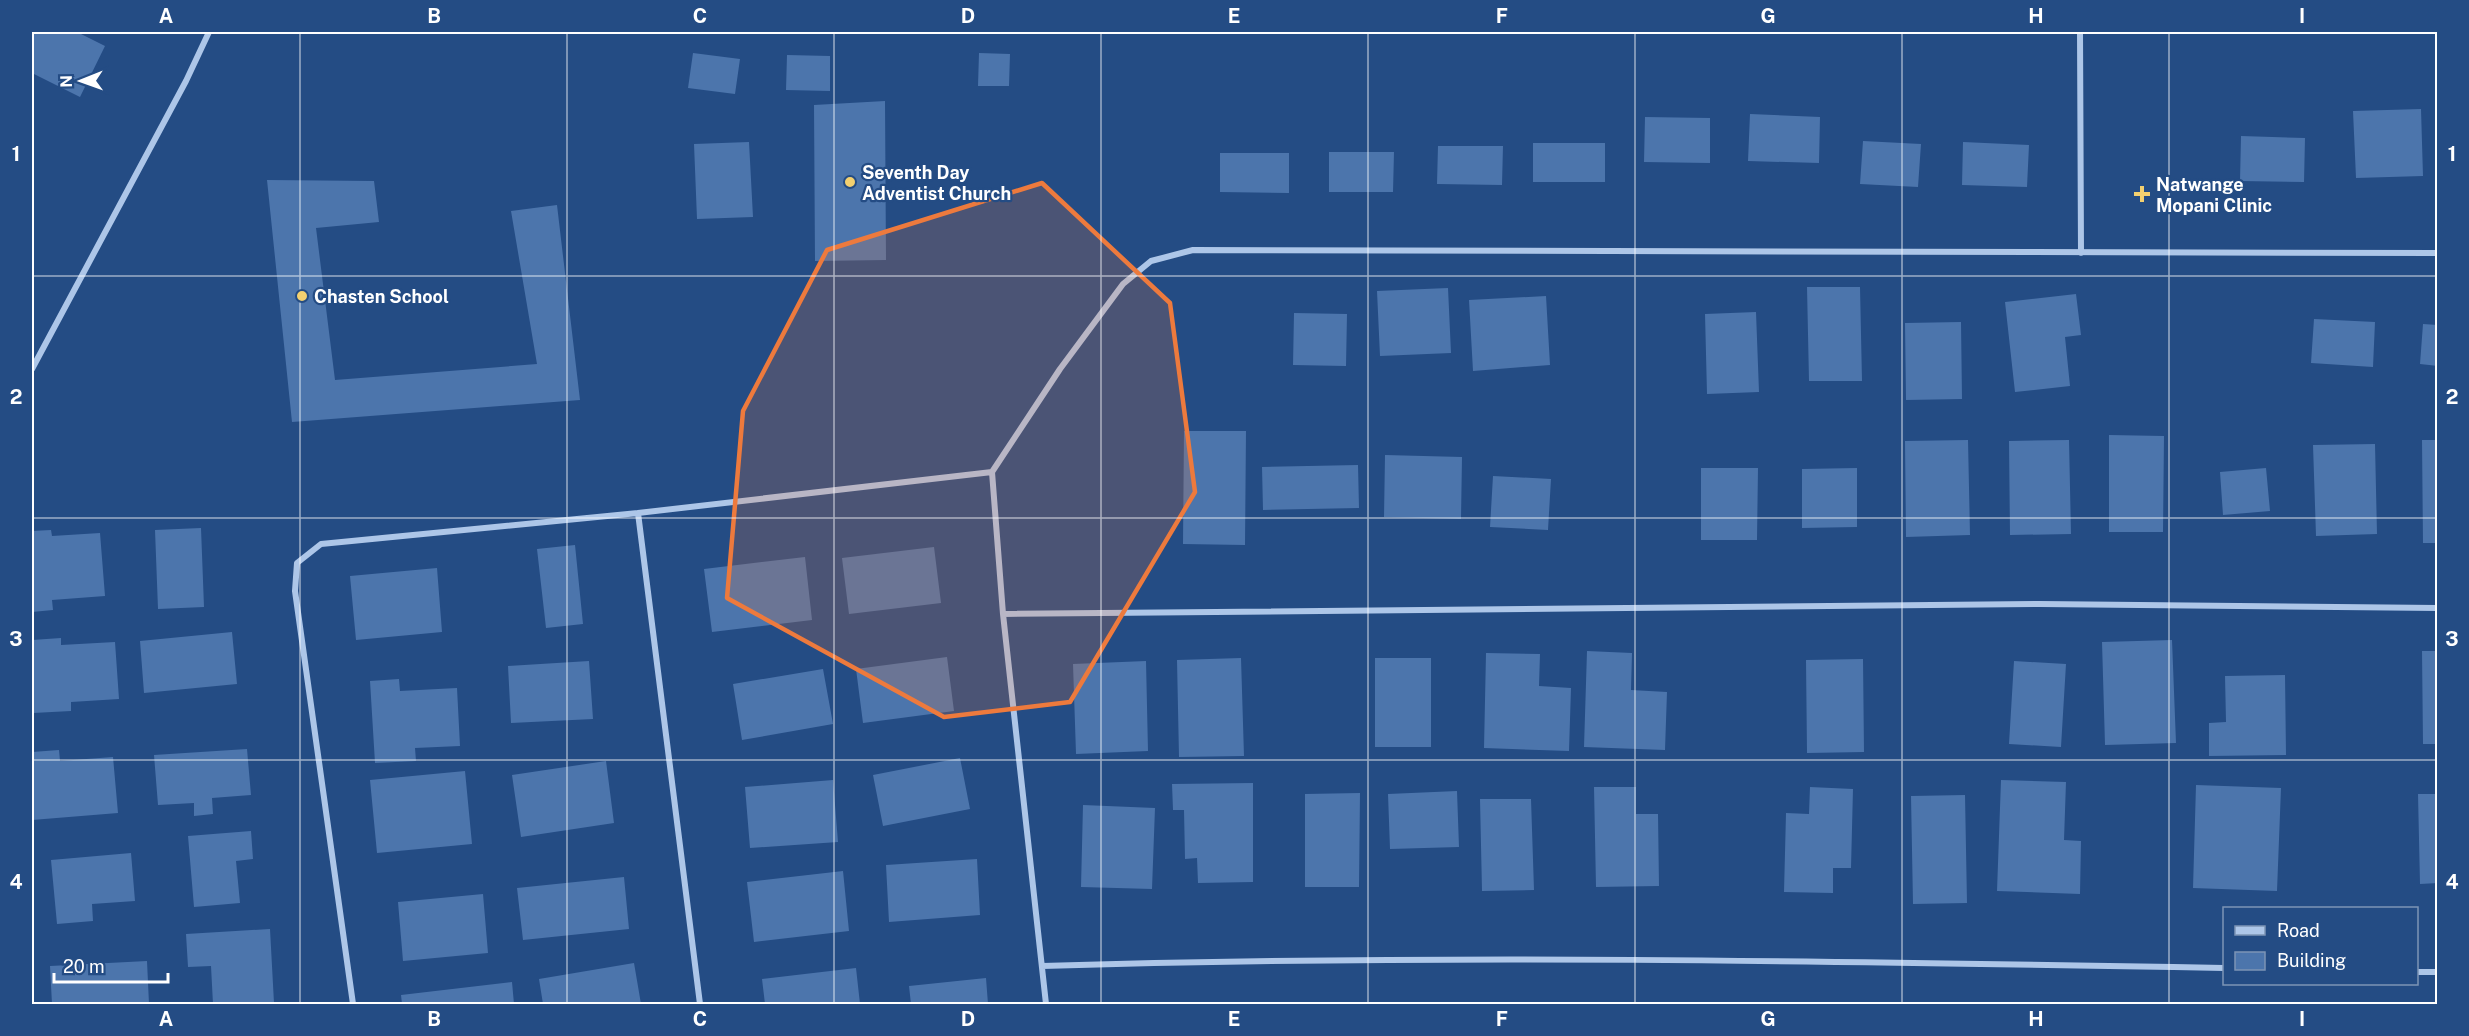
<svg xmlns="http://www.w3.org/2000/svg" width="2469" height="1036" font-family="'Public Sans',sans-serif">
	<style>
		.building { fill: #4c75ac }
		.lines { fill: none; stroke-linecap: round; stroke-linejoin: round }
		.street { stroke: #adc6e8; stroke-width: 6 }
		.marked { fill: #ed7a3d; fill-opacity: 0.2; stroke: #ed7a3d; stroke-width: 4.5; stroke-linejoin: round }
		.grid { fill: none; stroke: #fff; stroke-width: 1.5; stroke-opacity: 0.55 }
		.poi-dot { fill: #f3d070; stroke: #244c84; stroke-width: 2 }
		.labels { text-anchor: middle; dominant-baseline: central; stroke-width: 4.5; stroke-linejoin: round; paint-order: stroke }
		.poi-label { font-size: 18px; font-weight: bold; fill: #fff; stroke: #244c84; text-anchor: start }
		.neatline { fill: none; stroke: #fff; stroke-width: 2 }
		.grid-label { font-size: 20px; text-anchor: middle; font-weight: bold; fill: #fff }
	</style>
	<rect width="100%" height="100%" fill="#244c84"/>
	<path class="building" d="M32 32H77L105 46 80 97 32 73Z
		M693 53 740 59 735 94 688 88Z
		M979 53 1010 54 1009 86H978Z
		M787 55 830 56V91L786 90Z
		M885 101 886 260 815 261 814 105Z
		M2421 109 2423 176 2356 178 2353 111Z
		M1750 114 1820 117 1819 163 1748 161Z
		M1645 117 1710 118V163L1644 162Z
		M2241 136 2305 138 2304 182 2240 181Z
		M1863 141 1921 144 1918 187 1860 184Z
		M749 142 753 217 697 219 694 144Z
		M1963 142 2029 145 2027 187 1962 185Z
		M1533 143H1605V182H1533Z
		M1438 146H1503L1502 185 1437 184Z
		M1329 152H1394L1393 192H1329Z
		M1220 153H1289V193L1220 192Z
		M267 180 374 181 379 222 316 228 335 380 537 364 511 211 557 205 580 400 292 422Z
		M1807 287H1860L1862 381H1809Z
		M1448 288 1451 353 1380 356 1377 291Z
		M2076 294 2081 335 2065 337 2070 386 2015 392 2005 302Z
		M1546 296 1550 365 1473 371 1469 300Z
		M1756 312 1759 392 1707 394 1705 314Z
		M1294 313 1347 314 1346 366 1293 365Z
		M2314 319 2375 322 2373 367 2311 363Z
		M1961 322 1962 399 1906 400 1905 323Z
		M2423 324 2438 325V366L2420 364Z
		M1184 431H1246L1245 545 1183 544Z
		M2109 435 2164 436 2163 532H2109Z
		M1968 440 1970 535 1906 537 1905 441Z
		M2069 440 2071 534 2010 535 2009 441Z
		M2422 440H2438V543H2423Z
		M2375 444 2377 534 2316 536 2313 445Z
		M1385 455 1462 457 1461 519 1384 517Z
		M1358 465 1359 508 1263 510 1262 467Z
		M1701 468H1758L1757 540H1701Z
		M1857 468V527L1802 528V469Z
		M2266 468 2270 511 2223 515 2220 472Z
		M1493 476 1551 479 1548 530 1490 527Z
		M201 528 204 607 158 609 155 530Z
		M51 530 52 536 100 533 105 596 52 600 53 610 32 612V531Z
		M575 545 583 624 546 628 537 549Z
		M934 547 941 603 849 614 842 558Z
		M805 557 812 620 712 632 704 569Z
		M437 568 442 632 356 640 350 576Z
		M232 632 237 684 144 693 140 641Z
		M61 638V645L115 642 119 699 71 702V711L33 713 32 640Z
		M2172 640 2176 743 2105 745 2102 642Z
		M1587 651 1632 653 1631 690 1667 692 1665 750 1584 747Z
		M2422 651H2438V744H2423Z
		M1486 653 1540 654 1539 686 1571 688 1569 751 1484 748Z
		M947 657 954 711 863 723 856 669Z
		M1241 658 1244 756 1179 757 1177 660Z
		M1375 658H1431V747H1375Z
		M1863 659 1864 752 1807 753 1806 660Z
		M589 661 593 719 511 723 508 666Z
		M1146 661 1148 751 1076 754 1073 664Z
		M2014 661 2066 664 2061 747 2009 744Z
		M823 669 833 724 742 740 733 684Z
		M2285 675 2286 755 2209 756V723L2226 722 2225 676Z
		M399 679 400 691 457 688 460 746 415 748 416 761 375 763 370 681Z
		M247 749 251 795 212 798 213 814 194 816V803L158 805 154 755Z
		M59 750 60 761 113 757 118 813 32 820V752Z
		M960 758 970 809 883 826 873 775Z
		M606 761 614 823 521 837 512 775Z
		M465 771 472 844 377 853 370 780Z
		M833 780 838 842 750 848 745 787Z
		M2001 780 2066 782 2064 840 2081 841 2080 894 1997 891Z
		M1253 783V882L1198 883 1197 858 1185 859 1184 810H1173L1172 784Z
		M2196 785 2281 788 2277 891 2193 888Z
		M1594 787H1636V814H1658L1659 886 1596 887Z
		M1810 787 1853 789 1851 868H1833V893L1784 892 1786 813 1809 814Z
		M1457 791 1459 847 1390 849 1388 794Z
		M1360 793 1359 887H1305V794Z
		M2418 794H2438V883L2420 884Z
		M1965 795 1967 903 1913 904 1911 796Z
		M1480 799H1531L1534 890 1482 891Z
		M1083 805 1155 808 1152 889 1081 887Z
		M251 831 253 859 236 861 240 903 194 907 188 836Z
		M131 853 135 901 92 904 93 921 57 924 51 860Z
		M977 859 980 915 889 922 886 865Z
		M843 871 849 931 754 942 747 882Z
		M624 877 629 929 523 940 517 888Z
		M483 894 488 953 403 961 398 902Z
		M270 929 274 1003 213 1004 211 966 188 967 186 934Z
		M147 961 149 1004H52L50 966Z
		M634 963 641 1004H543L539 979Z
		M856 968 860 1004H765L762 979Z
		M986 978 988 1004H911L909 986Z
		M512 982 514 1004H402L401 995Z"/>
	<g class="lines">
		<path class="street" d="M2080 32 2081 253
			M32 369 186 81 209 32
			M992 472 1003 614 1046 1004
			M638 513 700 1004
			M1003 614 2040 604 2438 608
			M1042 966C1436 954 1830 961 2224 968
			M2416 972H2438
			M353 1004 295 591 297 563 321 544 638 513 992 472 1060 369 1123 284 1151 261 1193 250 2438 253"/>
	</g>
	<path class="marked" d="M1042 183 1170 303 1195 492 1070 702 944 717 727 598 743 411 827 250Z"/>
	<path class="grid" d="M300 32V1004M567 32V1004M834 32V1004M1101 32V1004M1368 32V1004M1635 32V1004M1902 32V1004M2169 32V1004M32 276H2438M32 518H2438M32 760H2438"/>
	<g class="poi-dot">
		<circle cx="850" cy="182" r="6"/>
		<path d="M2139 185h6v6h6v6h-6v6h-6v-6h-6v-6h6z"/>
		<circle cx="302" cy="296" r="6"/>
	</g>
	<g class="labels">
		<g class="poi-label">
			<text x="862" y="172">Seventh Day<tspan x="862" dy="21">Adventist Church</tspan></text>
			<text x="2156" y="184">Natwange<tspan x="2156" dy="21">Mopani Clinic</tspan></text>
			<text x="314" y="296">Chasten School</text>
		</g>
	</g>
	<rect width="2469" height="1036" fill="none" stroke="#244c84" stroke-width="66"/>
	<rect x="2223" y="907" width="195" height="78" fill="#244c84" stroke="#7c94b5" stroke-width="1.5"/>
	<rect x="2235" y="926" width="30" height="9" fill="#adc6e8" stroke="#7c94b5" stroke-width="1.5"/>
	<text x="2277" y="937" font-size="18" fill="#ffffff">Road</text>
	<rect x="2235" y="952" width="30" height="18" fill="#4c75ac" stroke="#7c94b5" stroke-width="1.5"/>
	<text x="2277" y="967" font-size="18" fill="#ffffff">Building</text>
	<g transform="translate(81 81) rotate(269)" stroke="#244c84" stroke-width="4.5" paint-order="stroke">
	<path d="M0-4.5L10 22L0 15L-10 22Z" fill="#ffffff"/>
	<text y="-9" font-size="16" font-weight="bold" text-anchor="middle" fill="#ffffff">N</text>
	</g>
	<path d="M54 973v9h114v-9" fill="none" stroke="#ffffff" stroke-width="3"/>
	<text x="63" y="973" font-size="18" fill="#ffffff" stroke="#244c84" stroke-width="4.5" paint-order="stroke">20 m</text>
	<rect x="33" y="33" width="2403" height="970" class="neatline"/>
	<g class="grid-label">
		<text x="166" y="23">A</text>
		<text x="434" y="23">B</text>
		<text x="700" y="23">C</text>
		<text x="968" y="23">D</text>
		<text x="1234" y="23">E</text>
		<text x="1502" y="23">F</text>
		<text x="1768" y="23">G</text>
		<text x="2036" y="23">H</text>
		<text x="2302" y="23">I</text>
		<text x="16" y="161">1</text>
		<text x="2452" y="161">1</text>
		<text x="16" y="404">2</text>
		<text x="2452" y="404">2</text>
		<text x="16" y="646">3</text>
		<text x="2452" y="646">3</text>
		<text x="16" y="889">4</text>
		<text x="2452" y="889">4</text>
		<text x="166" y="1026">A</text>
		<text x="434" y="1026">B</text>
		<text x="700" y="1026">C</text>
		<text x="968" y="1026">D</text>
		<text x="1234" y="1026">E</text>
		<text x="1502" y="1026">F</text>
		<text x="1768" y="1026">G</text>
		<text x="2036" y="1026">H</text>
		<text x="2302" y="1026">I</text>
	</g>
</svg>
